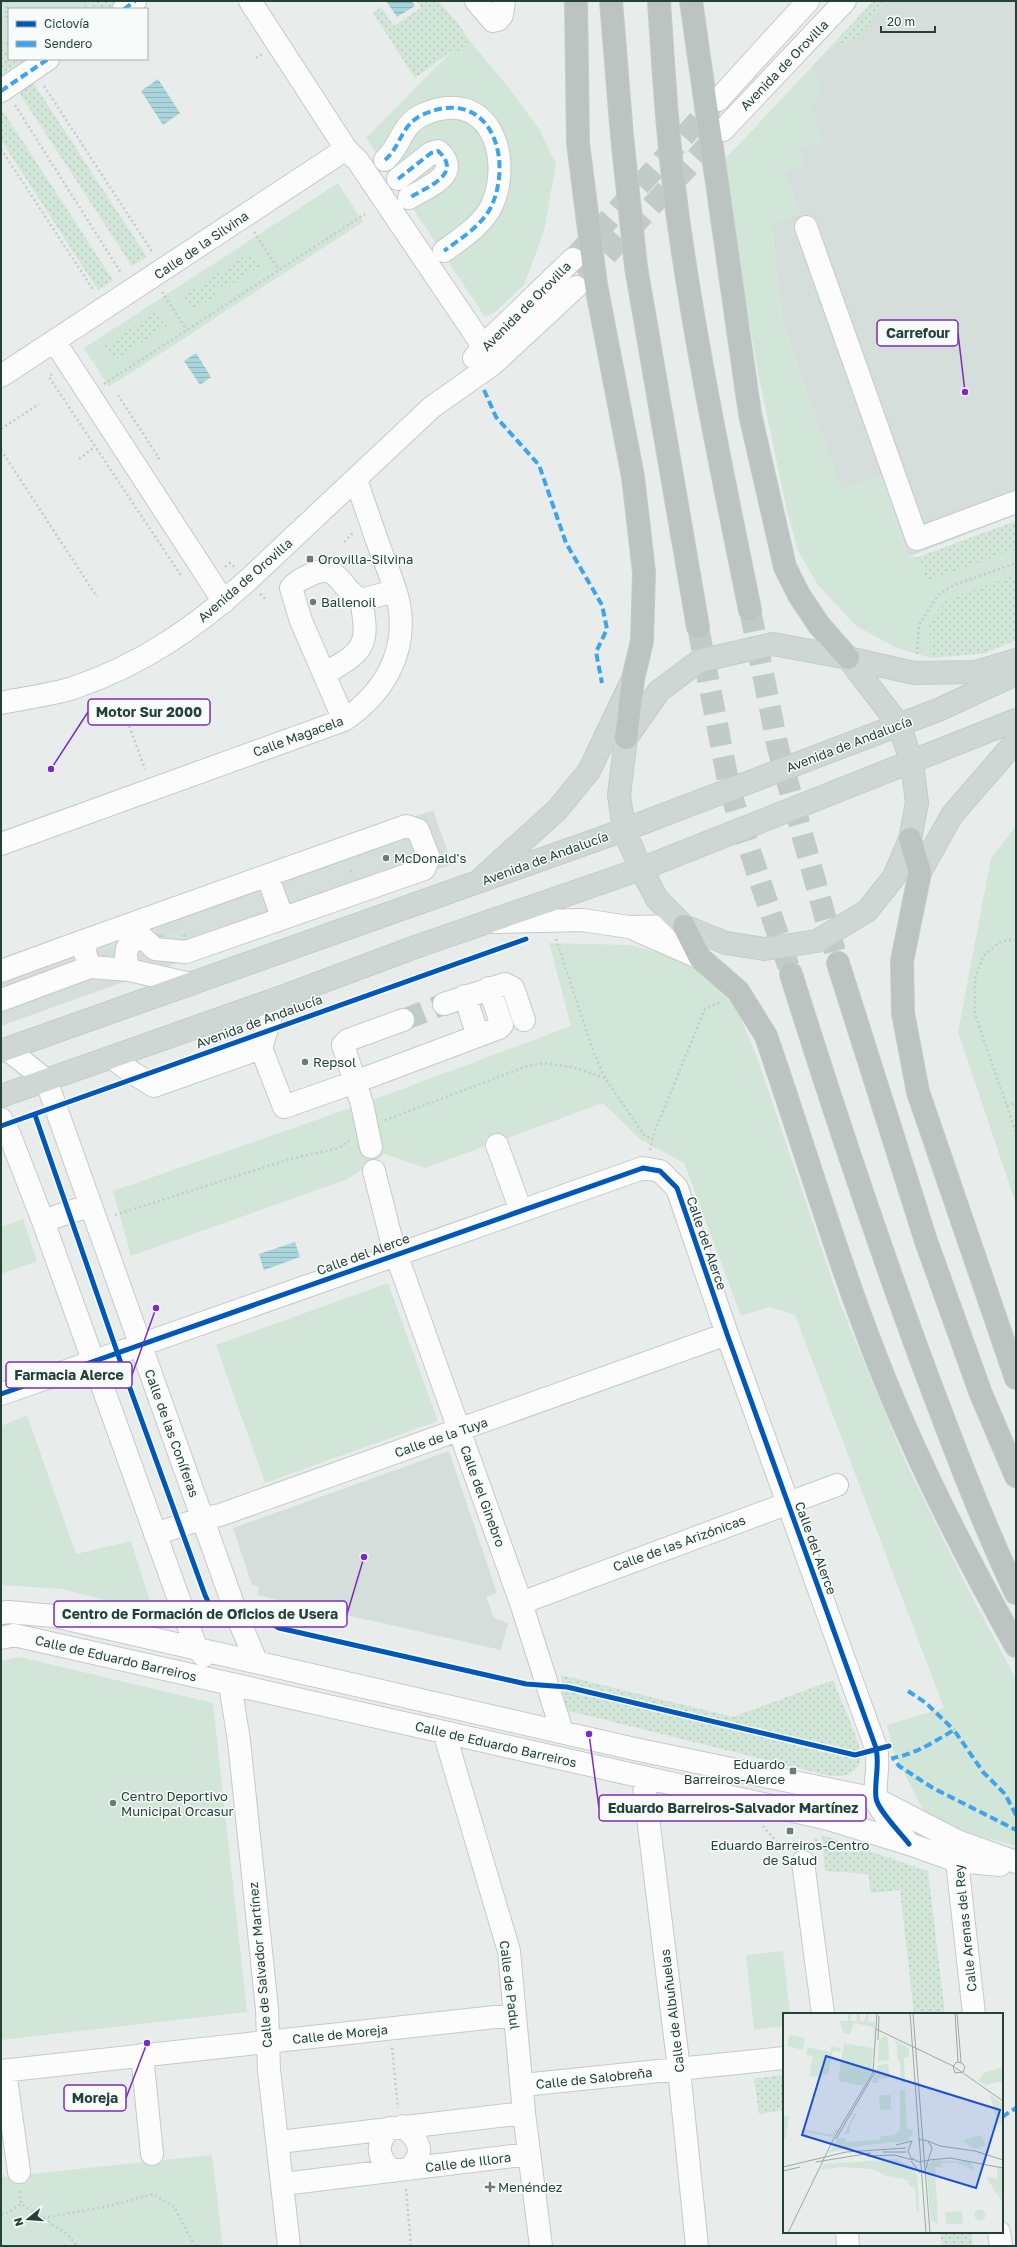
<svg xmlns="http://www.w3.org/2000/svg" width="1017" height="2247" font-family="'Golos Text',sans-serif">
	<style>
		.built { fill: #d6dedb }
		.grass { fill: url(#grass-tufts) }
		.park { fill: #d1e6d8 }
		.garden { fill: url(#garden-dots) }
		.water { fill: url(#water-rules) }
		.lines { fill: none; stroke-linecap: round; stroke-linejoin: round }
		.minor-tunnel { stroke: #c1cbc8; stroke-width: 22; stroke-dasharray: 22 11; stroke-linecap: butt }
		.highway-tunnel { stroke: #c1cbc8; stroke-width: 22; stroke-dasharray: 22 11; stroke-linecap: butt }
		.minor-casing { stroke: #c5cac8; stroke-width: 24 }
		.major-casing { stroke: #c3ccc9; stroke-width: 24 }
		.highway-casing { stroke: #c3ccc9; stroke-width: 24 }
		.path { stroke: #c3ccca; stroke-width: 2.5; stroke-dasharray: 2 3; stroke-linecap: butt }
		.minor { stroke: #fcfcfc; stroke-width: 22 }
		.major { stroke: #cfd7d5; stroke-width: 22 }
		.highway { stroke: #bcc4c2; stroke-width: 22 }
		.quiet { stroke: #3ea4ec; stroke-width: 4; stroke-dasharray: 8 4; stroke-linecap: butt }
		.cycleway-casing { stroke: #f7fbf9; stroke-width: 8 }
		.cycleway { stroke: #0057b8; stroke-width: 5 }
		.poi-dot { fill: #697e78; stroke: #f7fbf9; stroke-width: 1.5 }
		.labels { text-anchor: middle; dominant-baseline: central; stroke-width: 3; stroke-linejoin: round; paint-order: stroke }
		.street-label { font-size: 13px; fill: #24423a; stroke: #f7fbf9 }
		.poi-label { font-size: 13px; fill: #24423a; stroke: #f7fbf9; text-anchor: start }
		.inset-road { fill: none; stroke: #9aa9a4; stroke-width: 1 }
		.view { fill: #1d4ed8; fill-opacity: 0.15; stroke: #1d4ed8; stroke-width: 2 }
		.inset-edge { fill: none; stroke: #24423a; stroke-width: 2 }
		.leader { fill: none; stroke: #7b2cbf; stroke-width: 1.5 }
		.callout-dot { fill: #7b2cbf; stroke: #f7fbf9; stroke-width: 1.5 }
		.callout { fill: #f7fbf9; stroke: #7b2cbf; stroke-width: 1.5 }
		.callout-label { font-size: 14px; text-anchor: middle; font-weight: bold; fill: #24423a }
	</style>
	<defs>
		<pattern id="grass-tufts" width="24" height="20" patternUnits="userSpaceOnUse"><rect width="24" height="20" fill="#d1e6d8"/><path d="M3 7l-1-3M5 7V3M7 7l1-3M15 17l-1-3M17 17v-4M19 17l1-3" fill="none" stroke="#b3c6ba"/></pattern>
		<pattern id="garden-dots" width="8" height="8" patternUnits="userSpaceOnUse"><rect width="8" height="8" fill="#d1e6d8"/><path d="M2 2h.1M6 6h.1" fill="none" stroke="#b3c6ba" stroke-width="1.8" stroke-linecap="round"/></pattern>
		<pattern id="water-rules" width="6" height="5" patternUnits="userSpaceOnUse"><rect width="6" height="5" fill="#a9d4db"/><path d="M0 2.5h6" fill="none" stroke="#91b7bd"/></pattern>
	</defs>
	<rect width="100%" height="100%" fill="#e8edeb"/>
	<path class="built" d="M873 1H1016V515L908 557 881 474 841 490 783 323 771 224 800 213 764 118Z
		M433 810 452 864 1 1026V965Z
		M449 1451 497 1593 486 1597 494 1618 508 1623 501 1650 257 1595 259 1587 252 1585 233 1528Z"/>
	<path class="grass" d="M156 923 155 933 167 936 187 928 184 944 119 951 97 947Z"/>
	<path class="park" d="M1 1H135L122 9H9V59H45L1 87Z
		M469 40 509 88 539 129 556 164 544 231 524 285 495 312 485 317 366 138 453 50 457 52Z
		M812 67 821 94 811 105 823 141 799 149 805 165 785 172 800 213 771 224 783 323 841 489 881 474 908 557H918L1016 521V640L985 653 931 658 897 648 856 626 818 585 798 551 787 511 758 373 722 162Z
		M338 183 363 222 109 387 84 348Z
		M1016 826V1204L958 1032 991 858Z
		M549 943 630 945 664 954 699 971 736 1007 757 1057 841 1306 904 1459 966 1585 1016 1679V1846L955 1830 923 1810 893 1751 887 1725 944 1708 795 1315 770 1307 741 1316 684 1163 641 1140 603 1103 425 1168 385 1154 348 1179 131 1256 113 1191 362 1104 571 1026Z
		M23 1219 37 1261 1 1274V1227Z
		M388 1283 438 1421 265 1483 216 1345Z
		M27 1415 76 1554 131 1541 152 1607 143 1610 62 1589 1 1585V1426Z
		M20 1657 213 1703 247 2012 1 2040V1661Z
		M783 1951 790 2014H784V2026L754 2030 746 1955Z
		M212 2155 223 2246H1V2177Z"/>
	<path class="garden" d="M91 1H122L109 9H93Z
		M417 1H438L457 22 469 40 457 52 453 50 415 78 373 13 381 7 394 26 421 8Z
		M874 1H888L856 39 828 50Z
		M1 49 9 51V59H35L7 75 1 66Z
		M30 78 147 257 132 266 16 88Z
		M1 108 113 280 98 290 1 140Z
		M251 252 260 266 229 286 227 283 216 290 218 294 192 311 183 296Z
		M158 310 168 325 113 361 103 347Z
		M1016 521V549L927 581 918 557Z
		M1016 575V640L985 653 931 658 929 621 948 599Z
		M561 1675 733 1717 833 1680C838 1695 862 1744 861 1756 859 1774 846 1777 831 1776L565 1710Z
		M822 1835 928 1871 945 2014H914L900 1890 871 1893 868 1874 825 1871Z
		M784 2074V2110L759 2114 754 2079Z
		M940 2232H971L973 2246H942Z"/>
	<path class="water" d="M386 1H412L415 6 397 17Z
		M158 79 180 113 163 125 141 91Z
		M196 353 211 377 200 385 184 361Z
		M295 1242 300 1257 264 1270 259 1254Z"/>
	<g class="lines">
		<path class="minor-tunnel" d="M573 259 717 100
			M584 279 722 130
			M403 1020 444 1004"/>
		<path class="highway-tunnel" d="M750 610 778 748 838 963
			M698 627 730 791 791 974"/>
		<g class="minor-casing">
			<path id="minor" d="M250 1 346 149 358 161 483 346
				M476 1 493 21 498 20 502 15 504 1
				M124 9 135 1
				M1 91 48 59
				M718 100 808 1
				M723 130 845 1
				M385 160C401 146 401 125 422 115 487 85 514 154 492 205 483 225 460 239 444 251
				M398 179 431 153 438 151C464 174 427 187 409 198
				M806 227 917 539 1016 502
				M55 342 224 602
				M474 358 483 346 573 259
				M1 376 346 149
				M324 674C364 651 370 647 361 600
				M1 703C24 698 50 695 73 688 141 665 195 628 248 580L432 407 493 364 576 287
				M344 720 301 621 291 588C295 582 301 579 308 576 339 559 339 589 361 600L395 591
				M1 844 344 720C383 694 408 653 399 604 395 585 387 567 380 549 372 526 364 503 356 480
				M262 878 270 883 280 911 276 921
				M494 922 582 920 629 927 684 926
				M636 930 700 958
				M90 967 85 953 86 940 406 826 418 830 429 858 424 869 186 952 155 949 143 938C124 940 124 955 129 970
				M1 971 86 940
				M465 996 478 1036
				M1 1000 90 967 129 970 191 984
				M444 1004 505 984 513 988 524 1020
				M403 1020 348 1040 343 1045 355 1082 499 1028 502 1025 489 988
				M261 1048 284 1107 355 1082 362 1104 371 1147
				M7 1049 46 1080 238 1618 256 1661
				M112 1057 131 1072 154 1086 261 1048 276 999
				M1 1119 10 1136 43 1221 196 1647 204 1656
				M497 1145 521 1211
				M374 1171 395 1254 403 1273 521 1603 562 1731
				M43 1221 91 1205
				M1 1394 643 1168 660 1171 677 1188 727 1334 876 1748C880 1765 874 1782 876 1798 878 1811 901 1833 909 1844
				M155 1534 204 1518 220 1515 727 1334
				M521 1603 837 1485
				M1 1613 8 1612 54 1616 639 1750 876 1799 957 1841 1016 1862
				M1 1638 14 1635 829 1819 909 1844 957 1861 1000 1865
				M230 1684 239 1741 267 2009 269 2070 289 2246
				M444 1732 509 1951 524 2113 541 2246
				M643 1777 679 2069 697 2246
				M957 1846V1861L974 2014
				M803 1862 823 2014
				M142 2055 152 2154
				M1 2071 514 2015
				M5 2071 19 2172
				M523 2085 784 2058
				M403 2126C419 2140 427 2153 408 2169
				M390 2128C376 2143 376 2157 392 2170
				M279 2142 524 2113
				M283 2184 529 2154
				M847 2232 848 2246
				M999 2232 1001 2246"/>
		</g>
		<g class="major-casing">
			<path id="major" d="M848 658 899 725 912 763 917 803 910 839 894 877 867 911 817 941 764 949 726 943 684 926 657 899 641 869 624 830 619 795 626 738 659 691 699 661 773 644 848 658 914 673 976 672 1016 660
				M920 872 952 815 1016 741
				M483 877 557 810 589 771 631 683
				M1 1051 624 830 938 710 1016 674
				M1 1096 276 999 421 945 641 869 1016 720"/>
		</g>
		<g class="highway-casing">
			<path id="highway" d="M576 1 578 143 596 285 633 477 644 572 642 641 633 679 626 738
				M611 1 622 136 636 267 698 627
				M659 1C664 80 669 160 681 239 699 363 725 487 750 610
				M691 1 750 414 785 567 799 595 819 625 848 658
				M910 839 920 872 902 961 903 1013 918 1092 1016 1378
				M684 926 700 958 738 991 766 1036C811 1166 849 1301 905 1427 938 1502 976 1575 1016 1646
				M838 963 926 1241 981 1394 1016 1476
				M791 974C831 1102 873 1228 919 1354 949 1434 979 1515 1016 1593"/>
		</g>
		<path class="path" d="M7 1 6 13 9 27
			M85 1 86 9
			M1 43 9 44
			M256 58 262 54
			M44 86 153 253
			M15 105 121 273
			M1 149 94 291
			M254 232 279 270
			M162 292 187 330
			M52 374 49 377 182 577
			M104 384 365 214
			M118 395 159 458 155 461
			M1 429 39 404
			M1 450 97 597
			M79 459 95 447
			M344 542 354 532
			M225 567 230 563 235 567
			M260 594 267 601
			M917 654 919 625 938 595 954 585 1016 563
			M119 698 145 769
			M350 871H352
			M556 939 595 1056 605 1078
			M1016 939 1000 942 983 956 975 979V1014L1016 1133
			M1007 1106 1016 1103
			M385 1120 525 1067 543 1063 572 1067 605 1078 644 1135 653 1140
			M650 1150 654 1133 705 1009 721 1002
			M115 1215 290 1159 339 1148 349 1140
			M763 1826 775 1840 788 1851
			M816 1839 817 1848
			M392 2048 398 2108
			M406 2189 411 2246
			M20 2191 21 2204 67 2234 77 2246
			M1 2214H5L21 2204
			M43 2218 109 2206 153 2194 174 2207 195 2246"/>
		<use href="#minor" class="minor"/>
		<use href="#major" class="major"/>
		<use href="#highway" class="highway"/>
		<path class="quiet" d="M124 9 135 1
			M1 91 48 59
			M385 160C401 146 401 125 422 115 487 85 514 154 492 205 483 225 460 239 444 251
			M398 179 431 153 438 151C464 174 427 187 409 198
			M484 390 496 417 539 465 566 543 602 605 607 629 596 652 602 683
			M908 1691 926 1703 954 1730
			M1016 1815 1005 1794 983 1772 954 1730C935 1741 916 1754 893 1758L899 1766 933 1788 1016 1830
			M1002 2117 1016 2108"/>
		<g class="cycleway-casing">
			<path id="cycleway" d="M35 1115 123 1369 205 1595 210 1606 227 1622 264 1610 272 1624 279 1628 526 1684 567 1687 855 1755 889 1746
				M1 1126 526 939
				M1 1394 643 1168 660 1171 677 1188 727 1334 876 1748C880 1765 874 1782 876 1798 878 1811 901 1833 909 1844"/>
		</g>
		<use href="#cycleway" class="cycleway"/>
	</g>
	<g class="poi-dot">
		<rect x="306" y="555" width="8" height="8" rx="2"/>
		<circle cx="313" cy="602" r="4"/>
		<circle cx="386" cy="858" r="4"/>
		<circle cx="305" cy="1062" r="4"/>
		<rect x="789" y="1767" width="8" height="8" rx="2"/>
		<circle cx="113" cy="1803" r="4"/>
		<rect x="786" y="1827" width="8" height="8" rx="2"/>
		<path d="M488 2181h4v4h4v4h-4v4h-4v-4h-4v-4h4z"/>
	</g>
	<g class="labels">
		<g class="street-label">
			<text transform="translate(784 65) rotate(-46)">Avenida de Orovilla</text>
			<text transform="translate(201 245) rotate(-34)">Calle de la Silvina</text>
			<text transform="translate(526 306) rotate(-45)">Avenida de Orovilla</text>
			<text transform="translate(245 580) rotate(-41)">Avenida de Orovilla</text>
			<text transform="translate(298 736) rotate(-20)">Calle Magacela</text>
			<text transform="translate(849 744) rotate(-21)">Avenida de Andalucía</text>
			<text transform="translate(545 858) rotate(-20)">Avenida de Andalucía</text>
			<text transform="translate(259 1021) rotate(-20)">Avenida de Andalucía</text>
			<text transform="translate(707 1243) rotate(71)">Calle del Alerce</text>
			<text transform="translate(363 1254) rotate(-20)">Calle del Alerce</text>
			<text transform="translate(172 1433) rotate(70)">Calle de las Coníferas</text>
			<text transform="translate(441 1437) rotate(-19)">Calle de la Tuya</text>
			<text transform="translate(483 1496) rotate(70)">Calle del Ginebro</text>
			<text transform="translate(679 1543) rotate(-20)">Calle de las Arizónicas</text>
			<text transform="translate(816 1548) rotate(70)">Calle del Alerce</text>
			<text transform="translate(116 1658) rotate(13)">Calle de Eduardo Barreiros</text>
			<text transform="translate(496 1744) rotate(13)">Calle de Eduardo Barreiros</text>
			<text transform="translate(965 1928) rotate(-96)">Calle Arenas del Rey</text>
			<text transform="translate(260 1965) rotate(-95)">Calle de Salvador Martínez</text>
			<text transform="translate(510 1985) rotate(83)">Calle de Padul</text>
			<text transform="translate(672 2011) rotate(-97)">Calle de Albuñuelas</text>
			<text transform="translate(340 2034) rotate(-6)">Calle de Moreja</text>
			<text transform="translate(594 2078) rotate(-6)">Calle de Salobreña</text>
			<text transform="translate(468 2162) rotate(-7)">Calle de Illora</text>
		</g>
		<g class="poi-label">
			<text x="318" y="559">Orovilla-Silvina</text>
			<text x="321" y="602">Ballenoil</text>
			<text x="394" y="858">McDonald's</text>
			<text x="313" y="1062">Repsol</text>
			<text x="785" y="1764" text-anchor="end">Eduardo<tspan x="785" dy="15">Barreiros-Alerce</tspan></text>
			<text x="121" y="1796">Centro Deportivo<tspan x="121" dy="15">Municipal Orcasur</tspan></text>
			<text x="790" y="1845" text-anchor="middle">Eduardo Barreiros-Centro<tspan x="790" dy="15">de Salud</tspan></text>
			<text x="498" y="2187">Menéndez</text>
		</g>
	</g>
	<g transform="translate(783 2013)">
		<rect width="220" height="220" fill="#e8edeb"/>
		<path d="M65 0H68V8H73L74 0H77V8H82L83 0H85V9H92L91 34 90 14 71 10 67 21 60 20 57 8H65ZM6 22 22 25 20 37 4 33ZM102 22 105 25 106 47 95 49 96 27ZM110 26 126 35V44H121L122 70H118L117 48H115L114 31ZM61 30 90 35 88 59 80 73 55 68ZM48 33 58 35 57 39 50 38 45 62 37 61 36 64 26 63 30 43 23 42 25 34 47 39ZM105 51 107 65 95 66V70H89L95 52ZM220 54V68L203 72 195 68 201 60ZM117 77H122L124 116 131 117 125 128 83 132 45 140 55 125H62L63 129 96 127 98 123 111 122 117 117ZM96 82H108V96L97 97ZM207 82 220 91V110L215 112ZM0 103 6 104 3 126H0ZM198 122 203 132 191 136 182 130 181 127ZM114 146 127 153 134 162 136 199H134L132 175 126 172 125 167 104 163 89 156 57 154 37 157 41 151ZM150 147 187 149 193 158 173 150H159V154H152L155 211 148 207 146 188 144 153ZM214 155 220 156V190L204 166 205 164 214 166ZM191.5 202a5.5 5.5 0 1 1 11 0a5.5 5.5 0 1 1-11 0ZM179 198 180 211H163L162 199Z" fill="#d1e6d8"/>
		<path d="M71 100H74L67 113V121L61 122ZM20 116 49 122 53 116 55 117 50 124 19 119ZM144 153 148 156 149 187 146 186Z" fill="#d1e6d8"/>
		<path class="inset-road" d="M127 0 143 220M130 0 147 220M172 0 175 49M174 0 178 49M93 16 170 53 220 88M95 27 96 3M170 53 174 49 179 50 182 54 180 59M170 53 172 60 180 59M53 126 92 59M135 126 145 128 149 135 142 158M129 128 125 138 128 145 136 149 146 147M145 128 157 133 192 138 220 147M113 132 129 128M100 139H123M84 143 111 142 130 147M146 147 167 145 220 155M128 148 137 160M33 149 88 140M0 154 63 139 123 135M0 158 17 154M5 220 50 127 90 59 94 0"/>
		<path class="view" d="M43 43 217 97 193 175 19 122Z"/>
		<rect width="220" height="220" class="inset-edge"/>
	</g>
	<path class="leader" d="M965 392L958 333M51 769L88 712M156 1308L132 1375M364 1557L347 1614M589 1734L599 1808M147 2043L126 2098"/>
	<g class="callout-dot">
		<circle cx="965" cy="392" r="4"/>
		<circle cx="51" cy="769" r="4"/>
		<circle cx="156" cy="1308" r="4"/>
		<circle cx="364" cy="1557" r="4"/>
		<circle cx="589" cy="1734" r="4"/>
		<circle cx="147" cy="2043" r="4"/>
	</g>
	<g class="callout">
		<rect x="877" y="320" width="81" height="26" rx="4"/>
		<rect x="88" y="699" width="122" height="26" rx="4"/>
		<rect x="6" y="1362" width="126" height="26" rx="4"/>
		<rect x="54" y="1601" width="293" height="26" rx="4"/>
		<rect x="599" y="1795" width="267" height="26" rx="4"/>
		<rect x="64" y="2085" width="62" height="26" rx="4"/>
	</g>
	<g class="callout-label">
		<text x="918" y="338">Carrefour</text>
		<text x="149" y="717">Motor Sur 2000</text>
		<text x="69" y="1380">Farmacia Alerce</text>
		<text x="200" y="1619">Centro de Formación de Oficios de Usera</text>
		<text x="733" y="1813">Eduardo Barreiros-Salvador Martínez</text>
		<text x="95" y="2103">Moreja</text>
	</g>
	<rect width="1017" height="2247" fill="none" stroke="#24423a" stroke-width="4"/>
	<rect x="8" y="8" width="140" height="52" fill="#f7fbf9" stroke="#a3b1ad"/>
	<rect x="16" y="21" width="20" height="6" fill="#0057b8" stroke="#a3b1ad"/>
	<text x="44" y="28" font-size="12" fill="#24423a">Ciclovía</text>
	<rect x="16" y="41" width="20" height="6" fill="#3ea4ec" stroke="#a3b1ad"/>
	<text x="44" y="48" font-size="12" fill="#24423a">Sendero</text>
	<g transform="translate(28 2219) rotate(253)" stroke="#f7fbf9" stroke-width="3" paint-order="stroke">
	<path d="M0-3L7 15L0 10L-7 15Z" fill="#24423a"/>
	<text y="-6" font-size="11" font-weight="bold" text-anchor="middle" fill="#24423a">N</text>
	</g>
	<path d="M881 26v6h54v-6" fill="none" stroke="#24423a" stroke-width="2"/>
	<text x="887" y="26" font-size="12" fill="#24423a" stroke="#f7fbf9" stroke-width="3" paint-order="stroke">20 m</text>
</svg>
